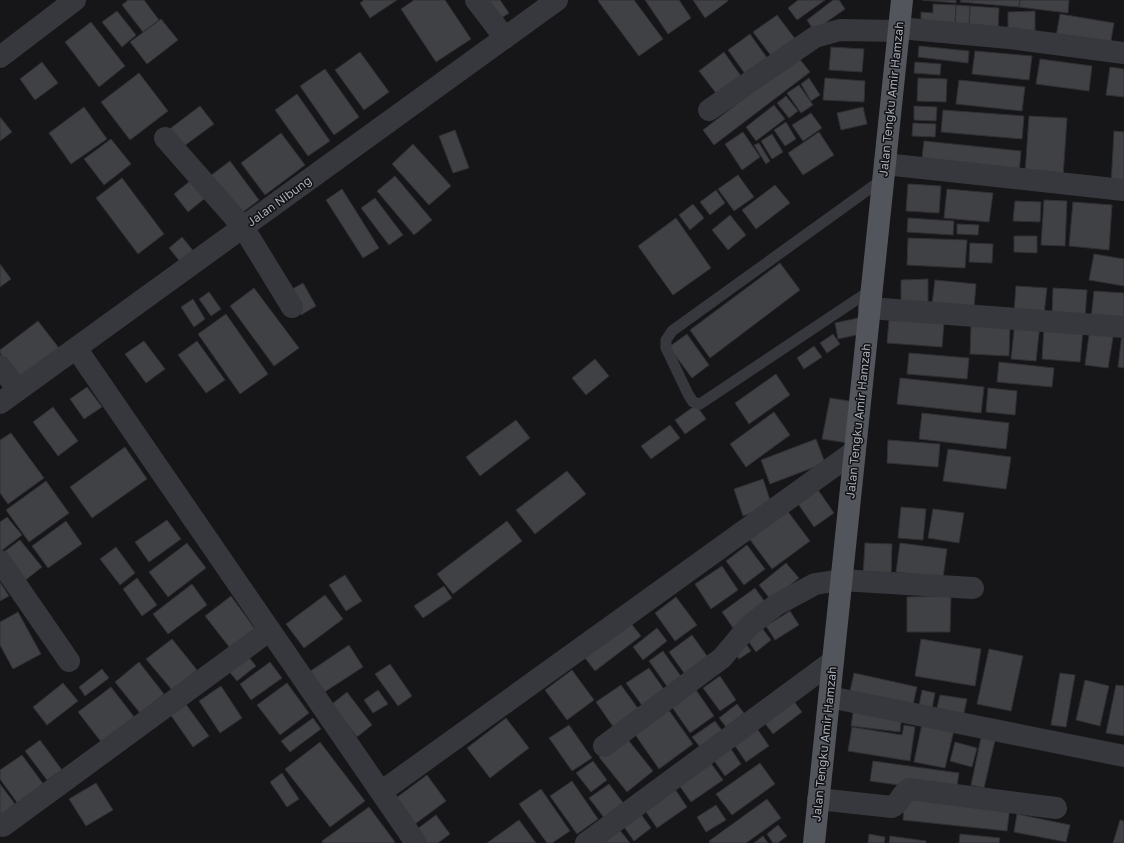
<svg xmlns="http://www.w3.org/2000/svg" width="1124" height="843" font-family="'Golos Text',sans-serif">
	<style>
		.building { fill: #404145; stroke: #303034 }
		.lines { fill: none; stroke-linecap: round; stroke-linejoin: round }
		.service { stroke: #37383d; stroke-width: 11 }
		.minor { stroke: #37383d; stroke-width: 22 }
		.primary { stroke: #53555c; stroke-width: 22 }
		.labels { text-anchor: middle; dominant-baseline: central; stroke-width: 3; stroke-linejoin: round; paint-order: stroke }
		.street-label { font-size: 12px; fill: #a8adb8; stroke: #111113 }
	</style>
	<rect width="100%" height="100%" fill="#161618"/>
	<path class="building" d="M128 0H144L159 20 143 32 122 5Z
		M364 0H397L370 18 360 3Z
		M414 0H445L471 39 436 62 401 9Z
		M482 0H500L509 13 497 21Z
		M599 0H634L663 39 639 56 598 1Z
		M645 0H679L691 18 668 34Z
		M693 0H727L728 1 705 18Z
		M798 0H825L797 20 788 8Z
		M833 0H839L845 9 814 31 807 20Z
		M922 0H956V3Z
		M961 0H1020L1019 7 960 2Z
		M1020 0H1069L1068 13 1019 7Z
		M933 4 956 5 955 27 921 26V12L933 13Z
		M956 5 970 6 969 28 955 27Z
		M970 6 999 8 998 30 969 28Z
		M117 11 136 35 122 47 102 22Z
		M1035 11V31L1008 32V12Z
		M1060 14 1114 23 1110 46 1056 37Z
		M777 15 799 44 775 61 753 32Z
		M161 19 178 40 147 64 130 42Z
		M91 22 125 66 99 87 65 42Z
		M750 34 770 62 748 78 728 50Z
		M919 46 969 51 968 63 918 57Z
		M831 47 864 49 862 72 829 70Z
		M975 51 1032 56 1029 80 972 74Z
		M360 52 389 92 364 110 335 70Z
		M724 52 743 79 719 97 699 71Z
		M798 57 810 72 714 145 703 130Z
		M1040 59 1092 66 1089 91 1036 84Z
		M42 62 58 83 35 100 20 79Z
		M915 62 941 64 940 75 914 73Z
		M1110 67 1124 69V97L1106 95Z
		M325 69 359 117 334 135 300 86Z
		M139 73 168 111 130 140 101 102Z
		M809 78 820 95 811 101 801 84Z
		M825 78 865 81 864 102 823 100Z
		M918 78 947 79 946 102 917 101Z
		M959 80 1025 87 1022 111 956 104Z
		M799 85 813 105 801 113 787 93Z
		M297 94 330 141 308 156 275 110Z
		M786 96 798 111 789 118 777 103Z
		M774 105 785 119 756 141 746 127Z
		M200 106 214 124 180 149 167 131Z
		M914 106 937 107 936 121 914 120Z
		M84 107 107 139 71 164 49 133Z
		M863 107 867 124 841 130 837 113Z
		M943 110 1024 116 1022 139 941 132Z
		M811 113 822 128 803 141 792 125Z
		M1029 116 1067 118 1063 177 1025 174Z
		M0 117 12 132 0 141Z
		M786 122 796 139 785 146 774 130Z
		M913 123 936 124 935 137 912 136Z
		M455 130 469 168 453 173 439 136Z
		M1114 131 1124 132V187L1111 186Z
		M743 132 760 157 742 170 725 144Z
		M819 132 834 155 803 175 788 153Z
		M281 133 305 165 265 195 241 163Z
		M772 134 783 152 772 159 761 141Z
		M111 139 131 164 104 185 84 159Z
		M924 141 1021 151 1019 175 921 166Z
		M759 143 770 161 766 164 754 145Z
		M413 144 451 186 429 205 392 164Z
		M230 161 259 200 239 215 210 176Z
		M738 175 754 197 734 211 718 189Z
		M395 176 432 220 414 235 377 191Z
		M195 177 209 195 188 212 174 194Z
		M122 178 164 234 138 254 96 198Z
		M908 184 941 186 939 213 906 211Z
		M775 185 790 203 756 229 742 210Z
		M342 189 379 248 363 258 326 200Z
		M947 189 993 193 989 222 944 218Z
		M716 190 725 203 710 215 700 202Z
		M375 198 403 235 389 245 361 208Z
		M1044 200 1067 201 1065 246 1041 245Z
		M1015 201 1041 202 1040 222 1013 221Z
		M1073 202 1112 205 1109 250 1069 246Z
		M693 204 704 218 690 230 679 215Z
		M730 215 746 235 728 250 712 230Z
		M676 218 711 268 673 295 638 246Z
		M908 218 954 221 953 235 907 232Z
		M957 224 979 225 978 235 957 234Z
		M1014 236H1037V253L1014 252Z
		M182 237 195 253 182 264 169 248Z
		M908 238 967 240 965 268 907 265Z
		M970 243 993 244 992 263 969 262Z
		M1094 254 1124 259V286L1089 280Z
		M780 263 800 290 710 358 690 330Z
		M0 264 11 279 0 287Z
		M928 279V305H901V280Z
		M935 280 976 284 974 308 932 304Z
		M303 283 316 306 301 315 287 292Z
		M1016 286 1047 288 1044 314 1014 312Z
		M254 288 299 348 274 366 230 306Z
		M1053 288 1087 290 1085 318 1052 317Z
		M1094 291 1124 293V322L1091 319Z
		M209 292 221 309 211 316 199 299Z
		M193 299 205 319 194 327 181 307Z
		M226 314 268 374 240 394 198 334Z
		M858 318 861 334 838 339 835 323Z
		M889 320 944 323 942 347 887 343Z
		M38 321 62 352 23 382 0 353V350Z
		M1015 322 1040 324 1036 361 1011 359Z
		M971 326 1010 327 1009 356 970 354Z
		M1044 327 1083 330 1080 362 1042 359Z
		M1090 328 1114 331 1108 368 1085 365Z
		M687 334 709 365 692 378 669 347Z
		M833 334 840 344 827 353 820 343Z
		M1122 334H1124V368L1118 367Z
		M144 341 165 369 146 383 125 354Z
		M197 341 225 380 206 393 178 355Z
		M814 346 822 357 804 369 797 358Z
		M909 353 969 358 967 379 907 374Z
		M595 359 609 376 586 395 572 378Z
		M999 362 1054 368 1052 387 997 382Z
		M776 374 790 395 749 424 735 403Z
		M900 378 984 387 981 413 897 404Z
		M87 387 102 407 84 419 70 399Z
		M988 388 1017 391 1015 415 986 412Z
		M830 398 855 402 848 443 822 439Z
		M696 405 706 419 685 434 675 420Z
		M53 407 78 441 58 456 33 422Z
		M774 412 790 435 746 467 730 444Z
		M922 413 1009 423 1006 449 919 439Z
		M516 420 530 438 480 476 466 457Z
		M670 425 680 438 651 459 641 446Z
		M11 433 44 478 8 504 0 493V440Z
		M816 439 825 463 770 484 761 460Z
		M888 440 940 444 938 467 887 463Z
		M125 447 147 479 92 518 70 487Z
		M948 449 1011 457 1006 489 943 481Z
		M567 471 586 494 535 534 516 510Z
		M763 479 772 506 743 516 734 489Z
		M46 481 69 513 29 542 6 510Z
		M814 484 834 513 814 527 794 498Z
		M901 507 926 509 923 540 898 538Z
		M786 509 810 541 772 569 748 537Z
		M933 509 964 513 959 543 928 538Z
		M7 517 22 535 0 552V522Z
		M167 520 181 539 149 562 135 542Z
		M66 521 82 544 48 568 32 546Z
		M507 521 522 541 453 594 437 574Z
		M20 540 42 567 23 582 1 554Z
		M187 543 206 568 168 597 149 572Z
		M865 543 892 544 891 578 863 577Z
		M900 543 947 549 943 578 896 572Z
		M747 545 765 569 744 585 726 561Z
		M116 547 135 573 120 585 100 559Z
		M786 563 799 578 771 600 759 585Z
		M722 566 738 590 711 609 695 584Z
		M345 575 362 601 346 611 329 585Z
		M137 578 157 605 142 616 123 589Z
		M0 582 9 596 0 601Z
		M192 584 207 605 168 634 153 614Z
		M444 586 452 598 423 618 414 606Z
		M755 588 767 605 733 628 722 612Z
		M325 595 343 619 304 648 286 624Z
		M231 596 255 629 230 648 205 616Z
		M951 596 950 632H907V597Z
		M676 597 697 625 675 641 655 613Z
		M790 611 799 625 775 640 766 626Z
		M18 612 41 654 13 669 0 645V622Z
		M630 622 641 636 595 671 585 658Z
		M759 624 771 640 756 652 744 635Z
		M657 628 667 641 643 660 633 647Z
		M692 635 712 663 689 680 669 652Z
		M172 639 197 670 172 690 146 659Z
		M921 639 981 649 975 686 915 676Z
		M744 641 751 651 739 659 732 649Z
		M349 645 363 667 323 693 309 672Z
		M989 649 1023 656 1011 711 977 704Z
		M663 651 685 682 671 692 649 661Z
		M247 655 256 666 237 681 228 670Z
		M139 662 164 694 140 713 115 682Z
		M270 662 282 678 251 700 240 684Z
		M390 664 412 696 398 706 375 674Z
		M649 668 668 695 646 711 626 683Z
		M102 669 109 678 85 696 79 687Z
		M572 670 594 700 567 720 545 690Z
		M854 673 917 687 912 709 849 696Z
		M1060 673 1075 675 1066 727 1051 725Z
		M720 676 736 700 720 711 703 688Z
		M1085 680 1109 686 1100 726 1076 720Z
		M63 683 78 701 47 725 33 707Z
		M287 683 309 713 280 735 257 705Z
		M621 685 642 714 616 731 596 702Z
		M1116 685 1124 686V736L1106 733Z
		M221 686 242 718 220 733 199 701Z
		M111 687 135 718 102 743 78 712Z
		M378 690 388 704 373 713 364 700Z
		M696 690 714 716 690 733 672 707Z
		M922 690 935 693 931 714 918 711Z
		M347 692 372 725 357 737 332 704Z
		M789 695 802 712 773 734 760 717Z
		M940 695 967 699 963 717 936 712Z
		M185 703 209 736 193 747 170 714Z
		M737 704 744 713 726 727 719 718Z
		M854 707 902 714 900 732 851 726Z
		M668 709 693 744 659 769 634 733Z
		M313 718 321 729 290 752 281 741Z
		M506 718 529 748 490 778 467 748Z
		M715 721 723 732 700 747 692 737Z
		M754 724 769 746 746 762 731 740Z
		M922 724 954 730 945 768 914 762Z
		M569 725 592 758 572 771 549 738Z
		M904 725 915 727 910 761 848 751 852 727 902 735Z
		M982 733 996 736 984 788 971 785Z
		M625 736 653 771 627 792 599 757Z
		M40 740 62 770 47 780 25 751Z
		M320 742 365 801 330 827 285 769Z
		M955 742 977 748 972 767 950 761Z
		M727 743 741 764 725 776 710 755Z
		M22 755 44 785 18 804 0 779V770Z
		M708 759 723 780 691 802 676 781Z
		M593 761 607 780 591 792 576 773Z
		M873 761 959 773 956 793 870 781Z
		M760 763 775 784 732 815 716 794Z
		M282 773 299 799 287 807 270 782Z
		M427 775 446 801 415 824 396 798Z
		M572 781 598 819 577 834 550 796Z
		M96 783 113 810 86 826 69 799Z
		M0 784 15 804 0 815Z
		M609 784 624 804 605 819 589 798Z
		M673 786 687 807 657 828 642 806Z
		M541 789 570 831 552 843H547L519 804Z
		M905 796 1010 807 1007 831 903 820Z
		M767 799 781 818 746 843H710L709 841Z
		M716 805 726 820 706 832 697 817Z
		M369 807 395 842 393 843H323L322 841Z
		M638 810 651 828 634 841 621 823Z
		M1017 814 1070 825 1066 842 1014 832Z
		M436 815 450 834 438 843H421L413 832Z
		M519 820 536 843H487Z
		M1120 820 1124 821V843H1113Z
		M615 824 630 843H591Z
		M778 825 787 836 778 843H773L767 834Z
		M869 834 885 837 884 843H868Z
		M960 834 1000 838 999 843H959Z
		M763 836 768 843H754Z
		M890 836 926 841V843H889Z"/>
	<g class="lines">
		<path class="service" d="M871 290 700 404 693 402 688 394 666 348V340L672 331 883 179"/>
		<path class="minor" d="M476 0 505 38
			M899 28 1009 38 1124 53
			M0 57 75 0
			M709 110 815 37 840 30 898 31
			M165 138 243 227 292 307
			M885 164 1124 190
			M869 308 1124 327
			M76 348 416 843
			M0 366 18 390
			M0 403 557 0
			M0 561 69 661
			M829 697 1124 756
			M604 746 722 658 748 627 776 605 815 584 841 580 973 588
			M381 792 855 451
			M818 799 892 807C901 803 901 793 909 789L1056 808
			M3 826 270 630
			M586 843 833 661"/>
		<path class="primary" d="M814 843 902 0"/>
	</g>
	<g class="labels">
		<g class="street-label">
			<text transform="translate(891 99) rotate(-84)">Jalan Tengku Amir Hamzah</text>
			<text transform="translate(279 201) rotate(-36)">Jalan Nibung</text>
			<text transform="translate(858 421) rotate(-84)">Jalan Tengku Amir Hamzah</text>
			<text transform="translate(824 744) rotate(-84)">Jalan Tengku Amir Hamzah</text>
		</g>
	</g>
</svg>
